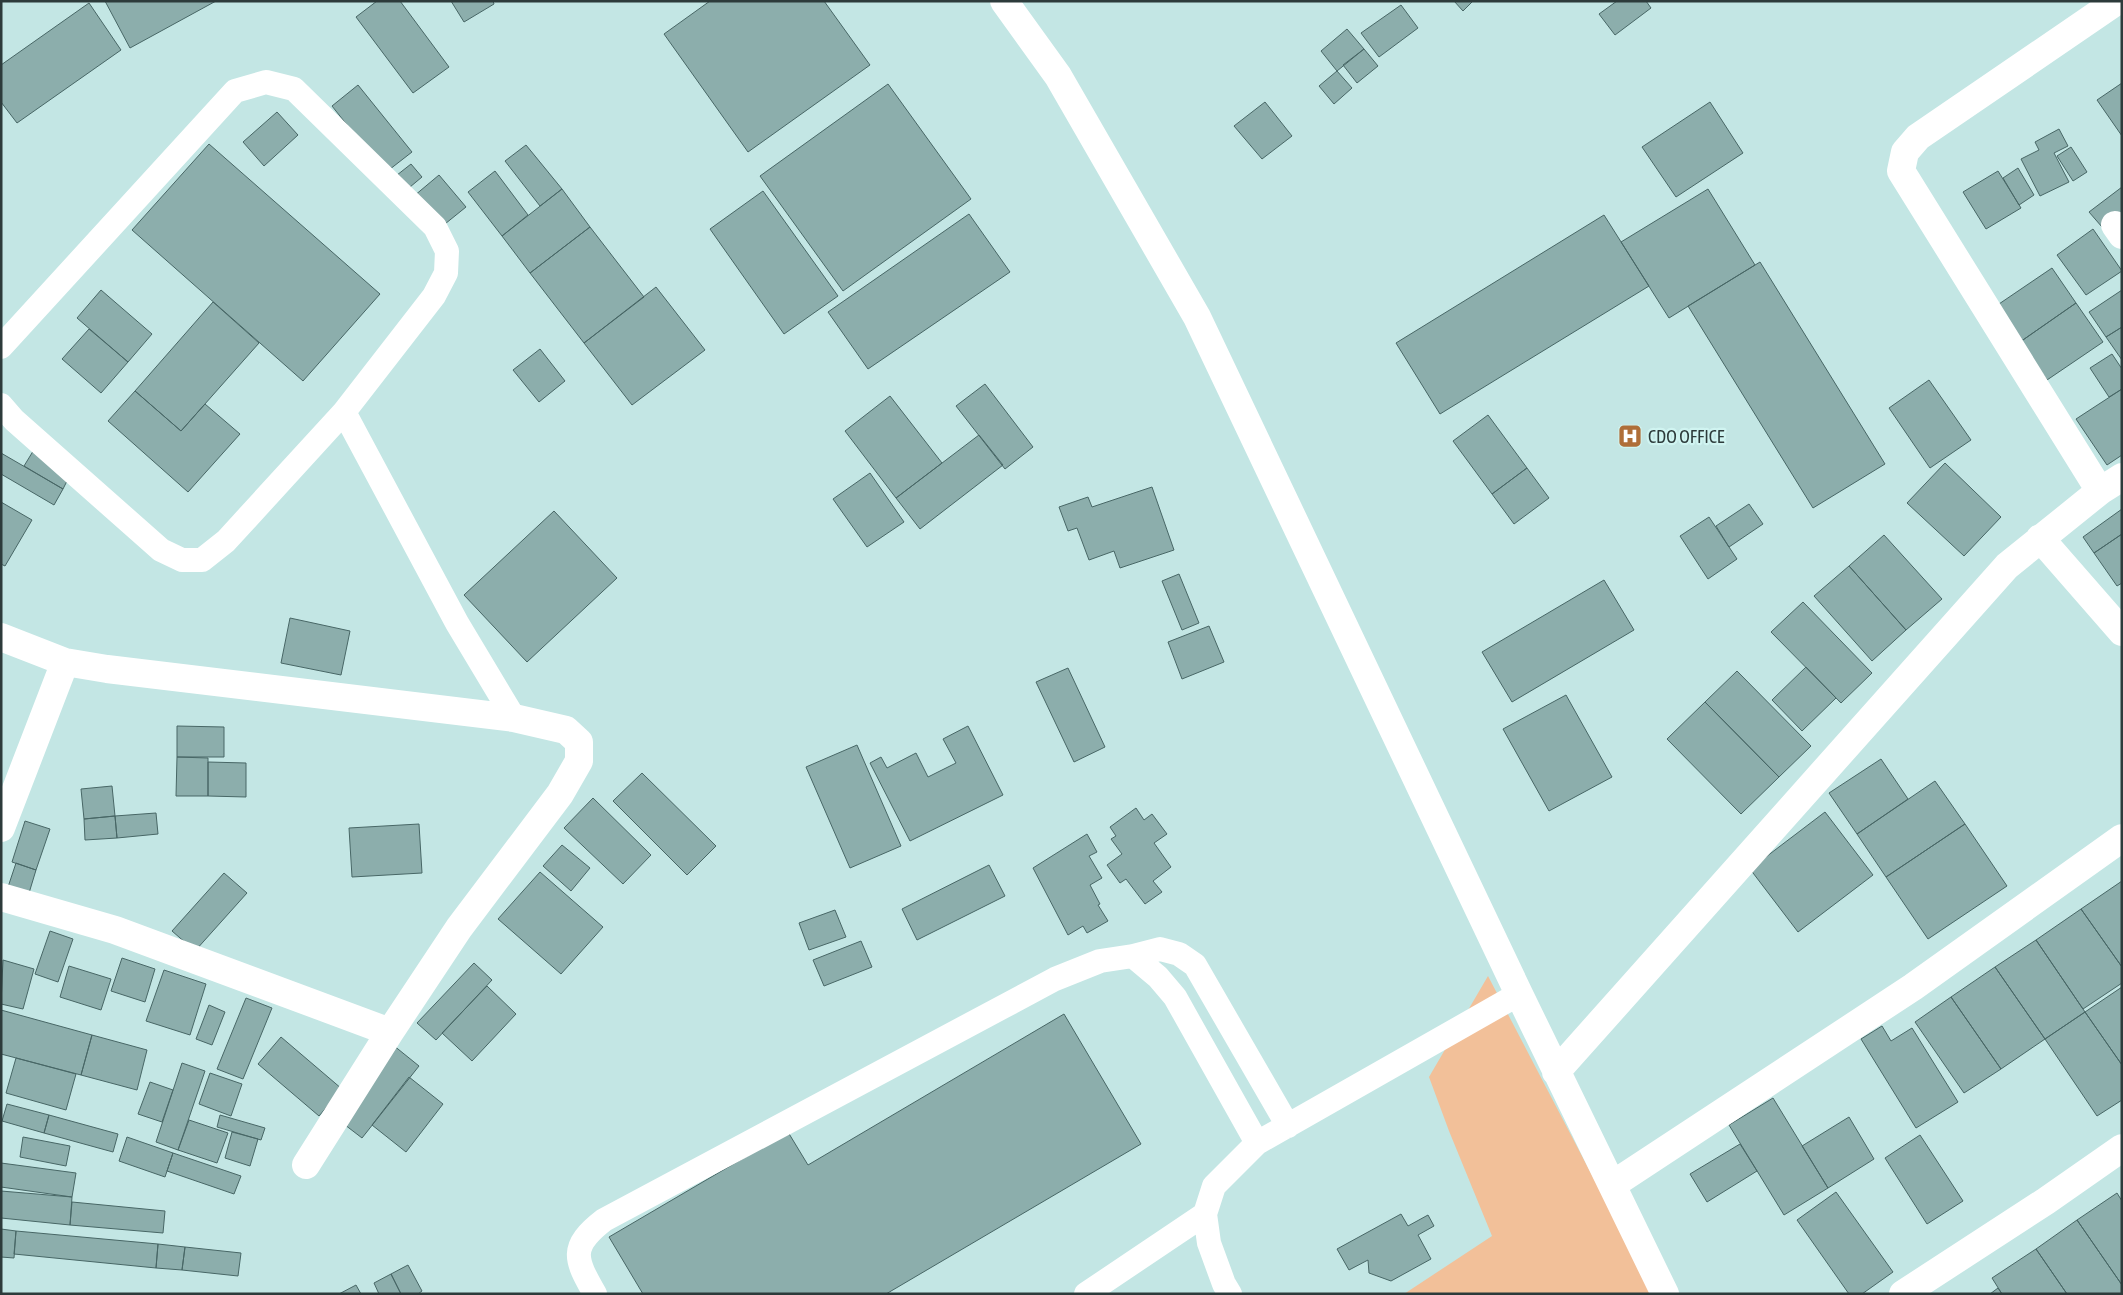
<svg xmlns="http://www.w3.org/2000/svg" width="2123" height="1295" font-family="'Asap Condensed',sans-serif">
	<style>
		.green { fill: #f2c099 }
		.building { fill: #8caeac; stroke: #486766 }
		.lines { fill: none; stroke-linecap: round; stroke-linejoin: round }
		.service { stroke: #fff; stroke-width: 24 }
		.minor { stroke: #fff; stroke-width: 28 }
		.labels { text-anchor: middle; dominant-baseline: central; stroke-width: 4.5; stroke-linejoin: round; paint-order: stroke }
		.poi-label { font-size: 18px; fill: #2d3b3b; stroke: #d0f4f1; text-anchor: start }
	</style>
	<rect width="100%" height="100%" fill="#c3e6e4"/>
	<path class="green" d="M1488 976 1654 1294H1404L1492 1236 1449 1131 1429 1077Z"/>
	<path class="building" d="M105 1H216L130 48Z
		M377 1H400L449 67 413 93 356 17Z
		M451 1H493L494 4 464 22Z
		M710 1H824L870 65 748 152 664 34Z
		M1454 1H1473L1463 11Z
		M1617 1H1646L1651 8 1615 35 1599 14Z
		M89 3 121 50 17 123 1 102V65Z
		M1401 5 1418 28 1379 57 1361 33Z
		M1347 29 1364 49 1337 71 1321 51Z
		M1364 49 1378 66 1357 83 1343 65Z
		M1337 71 1352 88 1334 104 1319 86Z
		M2122 83V136L2097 100Z
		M888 84 971 199 843 291 760 176Z
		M358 85 412 152 385 173 332 106Z
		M1265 102 1292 136 1262 159 1234 126Z
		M1710 102 1743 153 1676 197 1642 147Z
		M277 112 298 135 264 166 243 142Z
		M2059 129 2068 146 2054 153 2069 182 2040 196 2021 159 2039 150 2035 142Z
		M209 144 380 294 303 381 132 230Z
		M526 145 562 189 540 206 505 161Z
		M2071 147 2087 172 2073 181 2057 156Z
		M411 164 422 177 404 192 392 179Z
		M2018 168 2034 195 2019 205 2003 178Z
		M495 171 528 215 502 236 468 192Z
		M1998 171 2021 208 1986 229 1963 192Z
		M439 175 466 207 440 228 414 196Z
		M2122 187V219L2102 227 2089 212Z
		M562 189 590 227 530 273 502 236Z
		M1708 189 1755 265 1669 318 1621 242Z
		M763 191 838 296 784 334 710 229Z
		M969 214 1010 272 868 369 828 312Z
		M1604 215 1649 286 1440 414 1396 343Z
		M590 227 644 297 584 343 530 273Z
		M2093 229 2122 271 2086 295 2057 255Z
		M1760 262 1885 464 1813 508 1688 306Z
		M2052 268 2076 303 2020 342 1996 306Z
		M656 287 705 350 632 405 584 343Z
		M101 290 152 334 128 362 77 318Z
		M2122 290V327L2106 337 2089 312Z
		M213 302 259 343 181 431 135 391Z
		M2076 303 2103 342 2047 380 2020 342Z
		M2122 327V360L2106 337Z
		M89 329 128 362 101 393 62 359Z
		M540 349 565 381 539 402 513 370Z
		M2112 354 2122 369V389L2109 397 2090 368Z
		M1929 380 1971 440 1930 468 1889 408Z
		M985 384 1033 447 1005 469 956 406Z
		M2122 389V455L2107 465 2076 419Z
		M135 391 181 431 205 404 240 434 188 492 108 421Z
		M890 396 942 463 896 498 845 431Z
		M1488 415 1527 468 1492 494 1453 441Z
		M979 435 1003 465 920 529 896 498Z
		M35 448 69 477 63 489 24 466Z
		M1 453 63 489 54 505 1 474Z
		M1945 463 2001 517 1964 556 1907 503Z
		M1527 468 1549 498 1514 524 1492 494Z
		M870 473 904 522 867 547 833 499Z
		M1152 487 1174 550 1120 568 1114 551 1089 560 1077 528 1068 531 1059 507 1088 497 1092 507Z
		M1 502 32 520 5 566 1 564Z
		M1749 504 1763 524 1729 547 1716 526Z
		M2122 509V534L2094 553 2083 537Z
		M554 511 617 578 527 662 464 595Z
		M1709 517 1737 559 1708 579 1680 536Z
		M2122 534V583L2117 586 2094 553Z
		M1884 535 1942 599 1906 630 1849 566Z
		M1849 566 1906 630 1872 661 1814 596Z
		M1179 574 1199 623 1182 630 1162 581Z
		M1604 580 1634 630 1512 702 1482 652Z
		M1803 602 1872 673 1841 703 1771 632Z
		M290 618 350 631 341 675 281 663Z
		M1209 626 1224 662 1182 679 1168 642Z
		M1806 667 1836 698 1802 731 1772 700Z
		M1068 668 1105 747 1074 762 1036 682Z
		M1737 671 1811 746 1779 777 1705 702Z
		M1566 695 1612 777 1549 811 1503 729Z
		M1705 702 1779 777 1741 814 1667 739Z
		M177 726 224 727V757H177Z
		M968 726 1003 795 910 841 870 763 881 757 887 768 916 753 928 777 956 763 943 739Z
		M857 745 901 846 850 868 806 767Z
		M177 757 208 758V796H176Z
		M1881 759 1908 799 1857 834 1829 793Z
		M208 762 246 763V797L208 796Z
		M642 773 716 846 687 875 613 801Z
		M1935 781 1965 824 1886 877 1857 834Z
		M112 786 115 816 84 819 81 789Z
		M593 798 651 855 623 884 564 828Z
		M1136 808 1144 820 1152 814 1167 834 1154 843 1171 867 1153 881 1162 892 1145 904 1126 879 1120 883 1107 865 1122 854 1111 839 1116 836 1110 827Z
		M1825 812 1873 875 1798 932 1750 869Z
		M156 813 158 834 117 838 115 816Z
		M115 816 117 838 85 840 84 819Z
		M25 821 50 829 36 870 12 862Z
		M419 824 422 873 352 877 349 828Z
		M1965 824 2007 886 1928 939 1886 877Z
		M1087 834 1097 852 1089 856 1102 878 1090 885 1100 904 1098 905 1108 921 1087 933 1083 926 1068 935 1033 868Z
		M562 845 590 868 571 891 543 866Z
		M16 863 36 870 26 903 5 896Z
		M989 865 1005 896 917 940 902 909Z
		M540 872 603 927 561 974 498 919Z
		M224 873 247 893 195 951 172 931Z
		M2122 881V967L2081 909Z
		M2081 909 2122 967V983L2083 1009 2036 940Z
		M835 910 846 937 809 950 799 923Z
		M50 931 73 939 58 982 35 974Z
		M2036 940 2085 1012 2045 1039 1995 967Z
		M861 941 872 967 824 986 813 960Z
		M122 958 155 969 145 1002 111 991Z
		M3 960 34 969 23 1009 1 1004Z
		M474 963 492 980 436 1040 417 1023Z
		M69 966 111 979 101 1010 60 997Z
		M1995 967 2045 1039 2001 1069 1951 997Z
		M164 970 206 984 190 1035 146 1021Z
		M487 986 516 1014 472 1061 442 1033Z
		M2122 987V1065L2085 1012Z
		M1951 997 2001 1069 1964 1093 1915 1022Z
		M246 998 272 1008 243 1079 217 1069Z
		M209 1005 225 1012 212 1045 196 1039Z
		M1 1010 92 1035 81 1075 1 1054Z
		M2085 1012 2122 1065V1100L2097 1116 2045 1039Z
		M1064 1014 1141 1144 886 1294H643L609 1237 788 1132 808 1165Z
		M1882 1026 1891 1041 1912 1028 1958 1102 1916 1128 1861 1039Z
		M92 1035 147 1050 137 1090 81 1075Z
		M281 1037 342 1089 319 1116 258 1064Z
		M393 1045 419 1066 362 1138 336 1118Z
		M16 1058 76 1074 66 1110 6 1093Z
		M182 1063 205 1071 178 1150 156 1142Z
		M210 1073 242 1084 231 1116 199 1104Z
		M409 1077 443 1104 406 1152 372 1125Z
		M150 1082 173 1090 162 1122 138 1114Z
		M1773 1098 1828 1188 1784 1215 1729 1125Z
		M7 1104 49 1115 44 1133 2 1121Z
		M49 1115 118 1134 113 1152 44 1133Z
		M220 1115 265 1128 261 1140 217 1127Z
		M1849 1117 1874 1159 1828 1188 1802 1146Z
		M189 1120 228 1133 217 1163 178 1150Z
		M232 1132 258 1139 250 1166 225 1158Z
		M1920 1135 1963 1201 1927 1224 1885 1158Z
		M23 1137 70 1146 66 1166 20 1157Z
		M127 1137 173 1153 165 1177 119 1161Z
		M1740 1144 1757 1171 1707 1202 1690 1174Z
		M173 1153 241 1176 234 1194 167 1171Z
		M1 1163 76 1173 72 1197 1 1187Z
		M1 1191 72 1197 70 1225 1 1218Z
		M1836 1192 1893 1272 1862 1294H1849L1797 1220Z
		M2117 1193 2122 1201V1285L2077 1220Z
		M72 1202 165 1211 163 1233 70 1225Z
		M1401 1214 1408 1226 1428 1215 1434 1226 1418 1235 1431 1259 1391 1281 1369 1273 1368 1260 1349 1270 1337 1249Z
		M2077 1220 2122 1285V1294H2067L2036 1249Z
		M1 1229 16 1231 14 1258 1 1257Z
		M16 1231 158 1244 156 1268 14 1254Z
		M158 1244 185 1247 182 1270 156 1268Z
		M185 1247 241 1253 238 1276 182 1270Z
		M2036 1249 2067 1294H2002L1992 1278Z
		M408 1265 422 1291 418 1294H401L391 1274Z
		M391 1274 401 1294H379L374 1283Z
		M356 1285 361 1294H339Z
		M1998 1288 2002 1294H1990Z"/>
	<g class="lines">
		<path class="service" d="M1 347 235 91 266 82 294 89 435 227 447 251 446 273 434 296 344 412 226 541 202 560H182L161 550 14 420 1 405
			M344 412 457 623 514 718
			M1133 956 1158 977 1175 997 1257 1143
			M595 1294C575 1259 569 1247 604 1220L1055 979 1100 961 1133 956 1160 949 1179 954 1195 965 1288 1126
			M1086 1294 1205 1214
			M1230 1294 1224 1284 1209 1243 1205 1214 1214 1186 1257 1143 1519 994"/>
		<path class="minor" d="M1004 1 1058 76 1197 317 1519 994 1665 1294
			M2115 225 2122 235
			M2100 491 1901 171 1905 152 1918 137 2117 1
			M2040 538 2122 632
			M1 637 65 662 107 669 514 718 566 730 579 742V761L560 794 459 928 390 1032 306 1165
			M1 828 65 662
			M1 897 115 930 390 1032
			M1556 1072 2007 566 2100 491 2122 477
			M1612 1185 1913 987 2122 838
			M1903 1294 2046 1201 2122 1148"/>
	</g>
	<defs>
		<g id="hospital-square" transform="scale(1.25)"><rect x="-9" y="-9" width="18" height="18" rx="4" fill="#af6e38" stroke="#d0f4f1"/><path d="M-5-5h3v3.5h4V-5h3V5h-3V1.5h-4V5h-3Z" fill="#fff"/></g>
	</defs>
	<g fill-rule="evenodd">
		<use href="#hospital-square" x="1630" y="436"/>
	</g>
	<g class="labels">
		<g class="poi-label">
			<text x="1648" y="436">CDO OFFICE</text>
		</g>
	</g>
	<rect width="2123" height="1295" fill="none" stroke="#2d3b3b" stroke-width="5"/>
</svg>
